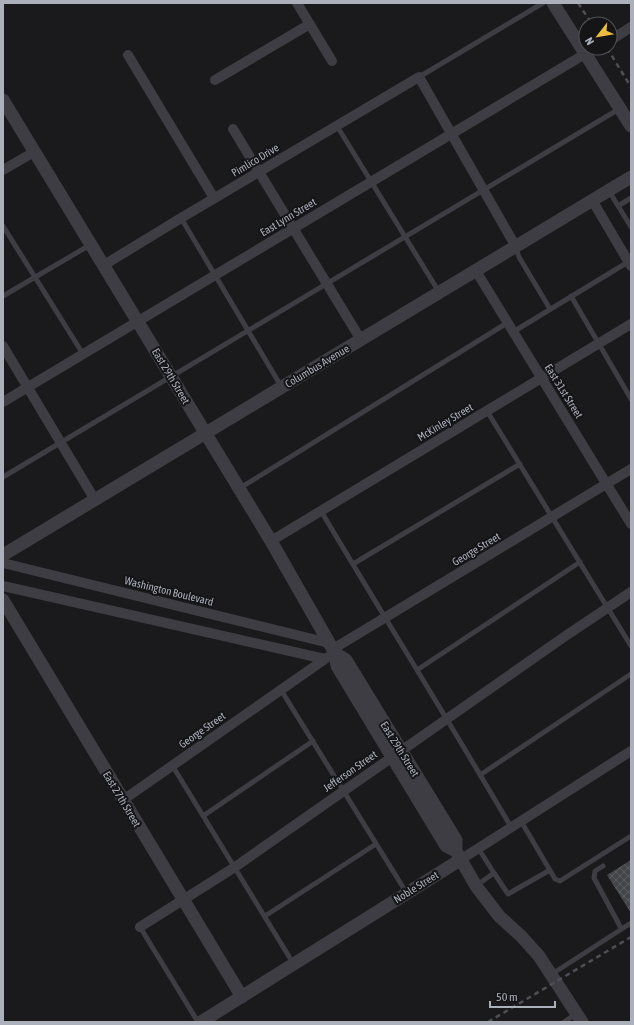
<svg xmlns="http://www.w3.org/2000/svg" width="634" height="1025" font-family="'Asap Condensed',sans-serif">
	<style>
		.building { fill: url(#building-cross-hatch) }
		.lines { fill: none; stroke-linecap: round; stroke-linejoin: round }
		.service { stroke: #3d3d43; stroke-width: 5 }
		.minor { stroke: #3d3d43; stroke-width: 10 }
		.tertiary { stroke: #3d3d43; stroke-width: 13 }
		.rail { stroke: #4e4f55; stroke-width: 2.5; stroke-dasharray: 5 4; stroke-linecap: butt }
		.labels { text-anchor: middle; dominant-baseline: central; stroke-width: 4; stroke-linejoin: round; paint-order: stroke }
		.street-label { font-size: 11px; fill: #acb0bb; stroke: #151417 }
	</style>
	<defs>
		<pattern id="building-cross-hatch" width="8" height="8" patternUnits="userSpaceOnUse"><rect width="8" height="8" fill="#444549"/><path d="M0 0l8 8M0 8l8-8" fill="none" stroke="#5c5d61"/></pattern>
	</defs>
	<rect width="100%" height="100%" fill="#1a1a1c"/>
	<path class="building" d="M631 860V913L607 875Z"/>
	<g class="lines">
		<path class="service" d="M419 77 543 3
			M337 126 439 292
			M609 191 631 227
			M618 206 631 198
			M181 218 281 386
			M3 226 83 354
			M516 248 519 257 550 309
			M3 296 90 245
			M571 296 631 399
			M513 332 628 262
			M487 411 631 646
			M3 477 619 109
			M240 488 507 323
			M321 511C384 617 449 721 511 827
			M353 564 520 464
			M417 670 580 562
			M281 690 406 892
			M172 765 293 963
			M480 775 631 674
			M203 816 313 741
			M521 821 555 879 560 881 631 836
			M603 866 595 871 594 878 621 928
			M494 873 508 894 550 870
			M477 885 494 873 478 848
			M265 916 376 844
			M140 927 198 1022
			M552 974 631 923
			M564 1022 576 1014"/>
		<path class="minor" d="M297 3 332 61
			M614 38 631 27
			M128 55 214 198
			M215 80 310 24
			M233 129 361 340
			M3 170 34 152
			M592 200 631 266
			M104 265 181 218 419 77 516 247
			M476 271 631 524
			M3 346 95 500
			M3 402 585 54
			M271 541 631 324
			M3 563 329 643
			M3 586 325 659
			M333 649 631 469
			M123 800 328 657
			M460 860 631 751
			M140 927 235 867 564 637 631 592"/>
		<path class="tertiary" d="M553 3 631 126
			M3 100 271 541 335 653 337 666 446 846 456 851
			M3 555 631 177
			M3 600 242 997
			M335 653 346 660 456 840V851L476 886 499 916 521 936 539 956 582 1022
			M201 1022 460 860"/>
		<path class="rail" d="M578 3 592 24
			M607 48 631 87
			M488 1022 631 937"/>
	</g>
	<g class="labels">
		<g class="street-label">
			<text transform="translate(255 160) rotate(-31)">Pimlico Drive</text>
			<text transform="translate(288 217) rotate(-31)">East Lynn Street</text>
			<text transform="translate(317 366) rotate(-31)">Columbus Avenue</text>
			<text transform="translate(171 376) rotate(59)">East 29th Street</text>
			<text transform="translate(564 391) rotate(58)">East 31st Street</text>
			<text transform="translate(445 422) rotate(-31)">McKinley Street</text>
			<text transform="translate(476 549) rotate(-31)">George Street</text>
			<text transform="translate(169 591) rotate(14)">Washington Boulevard</text>
			<text transform="translate(202 730) rotate(-35)">George Street</text>
			<text transform="translate(400 749) rotate(58)">East 29th Street</text>
			<text transform="translate(350 771) rotate(-35)">Jefferson Street</text>
			<text transform="translate(122 799) rotate(59)">East 27th Street</text>
			<text transform="translate(416 887) rotate(-32)">Noble Street</text>
		</g>
	</g>
	<rect width="634" height="1025" fill="none" stroke="#acb0bb" stroke-width="8"/>
	<g transform="translate(598 36) rotate(239)"><circle r="19" fill="#151417" stroke="#515259"/>
	<path d="M0-3L7 15L0 10L-7 15Z" fill="#ecbd41"/>
	<text y="-6" font-size="11" font-weight="bold" text-anchor="middle" fill="#acb0bb">N</text>
	</g>
	<path d="M490 1001v6h65v-6" fill="none" stroke="#acb0bb" stroke-width="2"/>
	<text x="496" y="1001" font-size="12" fill="#acb0bb" stroke="#151417" stroke-width="3" paint-order="stroke">50 m</text>
</svg>
